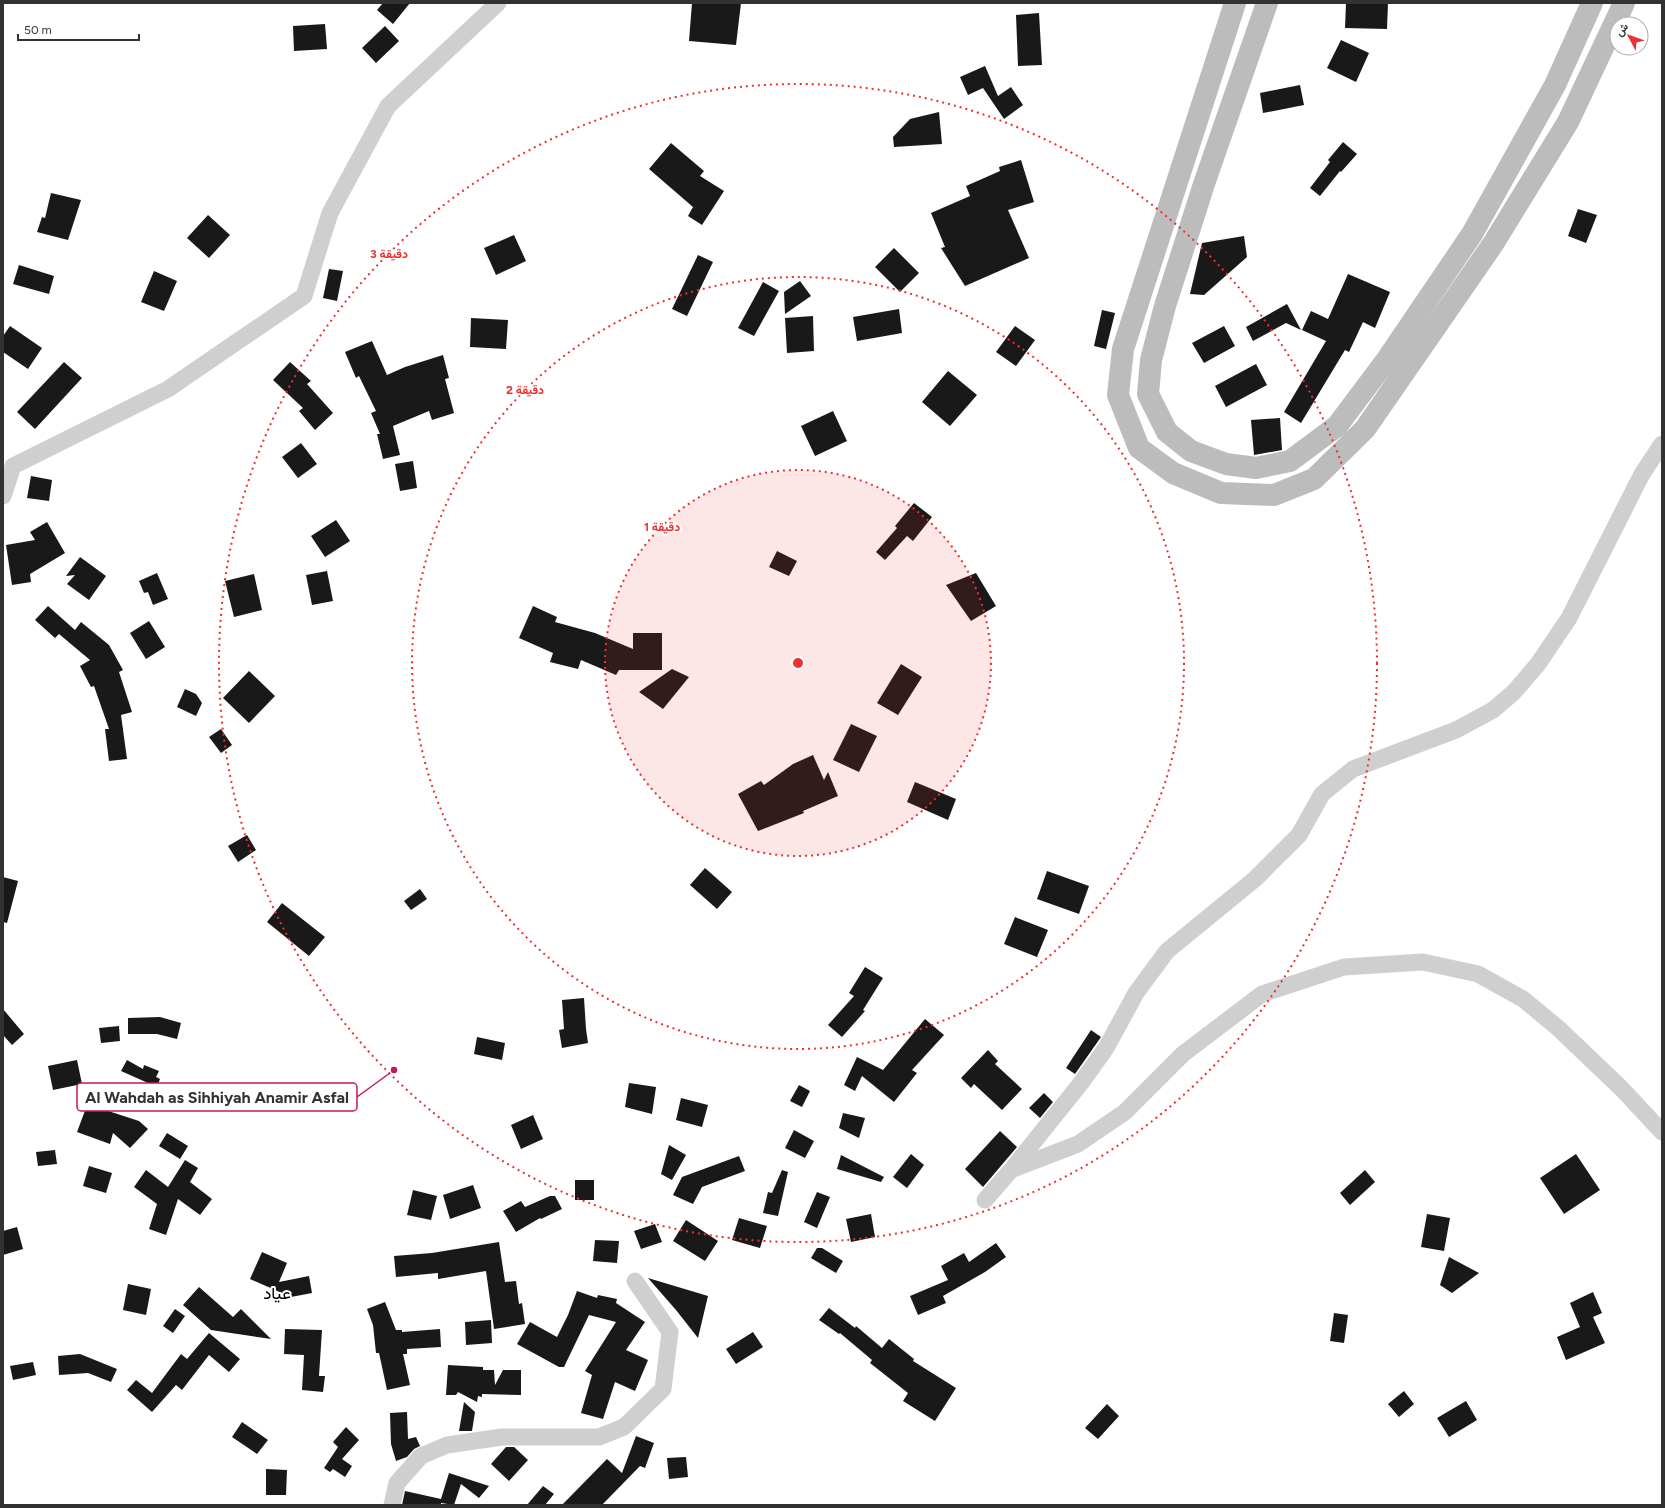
<svg xmlns="http://www.w3.org/2000/svg" width="1665" height="1508" font-family="Figtree,Vazirmatn,sans-serif">
	<style>
		.building { fill: #191919 }
		.lines { fill: none; stroke-linecap: round; stroke-linejoin: round }
		.street { stroke: #cfcfcf; stroke-width: 17 }
		.secondary { stroke: #bcbcbc; stroke-width: 22 }
		.ring { fill: none; stroke: #eb3131; stroke-width: 2; stroke-dasharray: 2 4 }
		.labels { text-anchor: middle; dominant-baseline: central; stroke-width: 4; stroke-linejoin: round; paint-order: stroke }
		.quarter-label { font-size: 17px; fill: #000; stroke: #fff }
		.centre { fill: #eb3131; stroke: #fff; stroke-width: 2 }
		.ring-label { font-size: 12px; text-anchor: middle; font-weight: bold; fill: #eb3131; stroke: #fff; stroke-width: 4; stroke-linejoin: round; paint-order: stroke }
		.leader { fill: none; stroke: #c2185b; stroke-width: 1.5 }
		.callout-dot { fill: #c2185b; stroke: #fff; stroke-width: 1.5 }
		.callout { fill: #fff; stroke: #c2185b; stroke-width: 1.5 }
		.callout-label { font-size: 16px; text-anchor: middle; font-weight: bold; fill: #323232 }
	</style>
	<rect width="100%" height="100%" fill="#fff"/>
	<path class="building" d="M383 3H410L393 24 377 10Z
		M692 3H741L736 45 689 41Z
		M1346 3H1388L1387 29 1345 28Z
		M1039 13 1042 65 1018 66 1016 15Z
		M325 24 327 49 294 51 293 26Z
		M385 26 399 41 376 63 362 48Z
		M1341 40 1369 53 1356 82 1327 68Z
		M985 66 998 96 1011 87 1023 105 1004 119 983 88 968 95 960 77Z
		M1300 85 1304 105 1263 113 1260 93Z
		M939 112 942 144 894 147 893 137 910 119Z
		M1343 142 1357 154 1341 172 1340 171 1320 196 1310 188 1330 162 1328 160Z
		M671 143 704 171 700 176 724 191 702 225 688 216 693 207 649 169Z
		M1021 160 1034 202 1008 210 1029 258 965 286 941 248 945 247 931 213 970 196 966 186 1000 171 999 167Z
		M51 193 81 200 68 240 37 232 42 217 45 218Z
		M1578 209 1597 215 1586 243 1568 236Z
		M208 215 230 235 209 258 187 238Z
		M514 235 526 261 496 275 484 248Z
		M1244 236 1247 257 1204 295 1190 294 1202 243Z
		M894 248 919 273 900 292 875 267Z
		M698 255 713 262 687 316 672 309Z
		M19 265 54 276 49 294 13 284Z
		M329 269 343 271 337 301 323 298Z
		M154 271 177 281 164 311 141 302Z
		M1348 274 1390 292 1375 328 1363 322 1349 352 1345 350 1301 423 1284 412 1326 341 1302 330 1311 311 1328 319Z
		M800 281 811 296 785 314 784 292Z
		M763 282 779 291 754 336 738 328Z
		M1287 304 1301 330 1286 323 1253 341 1246 327Z
		M899 309 902 333 857 341 853 317Z
		M1102 310 1115 313 1106 349 1094 346Z
		M813 316 814 351 787 353 785 318Z
		M471 318 508 320 506 349 470 347Z
		M10 326 42 348 28 369 3 352V336Z
		M1015 326 1035 340 1016 366 996 352Z
		M1224 326 1235 346 1204 363 1192 343Z
		M372 341 387 375 405 367 443 355 449 378 445 379 454 413 432 420 429 411 393 426 400 455 383 459 377 434H380L371 413 376 411 359 376 356 378 345 352Z
		M64 362 82 378 35 429 17 412Z
		M290 362 311 381 307 384 333 413 315 430 299 411 303 408 273 380Z
		M1256 364 1267 385 1226 407 1215 386Z
		M948 371 977 395 950 426 922 402Z
		M833 411 847 441 815 456 801 426Z
		M1280 418 1282 450 1254 455 1251 420Z
		M301 443 317 464 298 478 282 457Z
		M413 461 417 488 400 491 395 464Z
		M31 476 52 480 49 501 27 498Z
		M914 503 932 517 913 541 907 536 885 560 876 552 897 528 895 526Z
		M336 520 350 541 325 557 311 536Z
		M47 522 65 553 30 574 31 582 12 585 6 545 35 540 30 532Z
		M777 551 797 561 789 576 769 567Z
		M80 557 106 576 89 600 67 584 75 575 66 576Z
		M327 571 333 601 312 605 306 575Z
		M157 573 168 599 153 605 148 592 144 593 139 581Z
		M976 573 996 606 971 621 946 585Z
		M254 574 262 610 234 617 225 581Z
		M48 606 75 630 81 622 109 645 123 670 119 672 132 712 121 715 127 759 109 761 105 729H109L94 686 91 687 80 666 90 660 59 634 55 638 35 620Z
		M533 606 557 617 555 622 595 633 633 649V633H662V670H619L616 675 581 660 578 669 550 662 553 653 519 638Z
		M149 621 165 647 146 659 130 633Z
		M901 664 922 677 898 715 877 703Z
		M672 669 689 677 663 709 639 692Z
		M249 671 275 696 249 723 223 698Z
		M185 689 196 694 202 703 196 716 177 707Z
		M851 724 877 736 859 772 833 760Z
		M221 729 232 745 221 753 209 737Z
		M813 755 824 780 828 772 838 796 803 811 804 813 758 831 738 794 761 781 764 785 793 764Z
		M915 782 956 799 948 820 907 802Z
		M247 835 256 850 238 862 228 846Z
		M705 868 732 892 717 909 690 885Z
		M1047 871 1089 886 1079 914 1037 899Z
		M3 877 18 881 7 923 3 922Z
		M420 889 427 899 411 910 404 901Z
		M282 903 325 937 309 956 267 922Z
		M1015 917 1048 930 1037 957 1004 944Z
		M865 967 883 978 863 1010 865 1011 842 1037 828 1025 854 996 849 993Z
		M584 998 586 1029 588 1043 562 1048 559 1030 564 1029 562 1000Z
		M3 1009 24 1034 12 1045 3 1035Z
		M160 1017 181 1023 177 1039 157 1034H128V1018Z
		M925 1019 944 1035 912 1070 917 1073 894 1102 862 1076 855 1091 844 1085 857 1057 883 1070Z
		M119 1026 120 1041 101 1043 99 1028Z
		M1091 1030 1101 1037 1075 1074 1066 1068Z
		M477 1037 505 1043 502 1060 474 1054Z
		M988 1050 998 1061 995 1064 1022 1089 1002 1110 974 1084 971 1088 961 1078Z
		M77 1060 82 1084 53 1090 48 1066Z
		M127 1060 143 1069 144 1065 159 1071 156 1077 160 1079 157 1087 121 1071Z
		M629 1083 656 1087 652 1114 625 1107Z
		M799 1085 810 1091 802 1107 790 1101Z
		M1044 1093 1053 1102 1040 1118 1029 1108Z
		M681 1098 708 1105 702 1127 676 1120Z
		M89 1100 101 1104 99 1108 139 1121 148 1129 130 1148 113 1133 110 1144 77 1132Z
		M843 1113 865 1118 859 1138 839 1128Z
		M533 1115 543 1139 521 1149 511 1125Z
		M794 1130 814 1141 805 1158 785 1148Z
		M1000 1131 1017 1147 983 1187 965 1169Z
		M167 1133 188 1146 180 1159 159 1146Z
		M669 1145 686 1155 672 1180 661 1174Z
		M55 1150 57 1164 38 1166 36 1152Z
		M911 1154 924 1165 907 1188 893 1177Z
		M1576 1154 1600 1190 1564 1214 1540 1178Z
		M841 1155 884 1177 881 1182 837 1169Z
		M739 1156 745 1171 702 1187 693 1204 673 1195 682 1177Z
		M185 1160 198 1168 190 1182 212 1199 200 1215 178 1199 166 1235 149 1229 157 1204 134 1187 146 1170 168 1187Z
		M89 1166 112 1173 106 1193 83 1186Z
		M782 1170 788 1172 778 1216 763 1213 768 1192 772 1193Z
		M1365 1170 1375 1182 1350 1205 1340 1193Z
		M575 1180H594V1200H575Z
		M473 1185 481 1208 450 1219 443 1195Z
		M413 1190 437 1196 431 1220 407 1215Z
		M817 1192 830 1197 817 1228 804 1222Z
		M550 1196H555L562 1209 541 1219 540 1218 516 1232 503 1211 521 1201 525 1207Z
		M871 1214 875 1237 851 1242 846 1219Z
		M1427 1214 1450 1218 1444 1251 1421 1247Z
		M739 1218 767 1226 760 1248 732 1240Z
		M686 1220 718 1241 705 1261 673 1241Z
		M655 1224 662 1242 641 1249 634 1231Z
		M17 1227 23 1249 3 1255V1231Z
		M595 1240 619 1241 617 1263 593 1261Z
		M499 1242 505 1282 516 1281 519 1304 522 1303 525 1324 494 1329 486 1271 438 1279V1273L396 1277 394 1256 432 1253Z
		M996 1243 1006 1257 985 1272 943 1296 946 1303 918 1315 910 1296 948 1280 941 1266 964 1253 969 1262Z
		M817 1248H822L843 1261 836 1273 811 1258Z
		M262 1252 287 1263 279 1282 309 1276 312 1293 291 1297 250 1279Z
		M1449 1257 1479 1273 1452 1293 1440 1285Z
		M648 1278 708 1296 698 1338 676 1310Z
		M128 1284 151 1289 146 1315 123 1310Z
		M199 1287 233 1317 241 1309 271 1339 211 1330 183 1305Z
		M577 1291 597 1298 598 1295 617 1299 616 1303 645 1322 626 1350 648 1360 635 1391 615 1382 603 1419 581 1413 592 1375 585 1371 616 1322 589 1315 564 1367H559L517 1344 530 1322 557 1337 568 1315Z
		M1593 1292 1602 1313 1593 1317 1605 1343 1566 1360 1557 1337 1580 1327 1570 1303Z
		M385 1302 396 1330H402V1332L440 1329 441 1347 407 1349V1354H403L410 1385 387 1390 379 1353H376L373 1325 367 1309Z
		M829 1308 855 1328 856 1326 882 1348 889 1339 914 1359 913 1361 956 1388 935 1421 903 1401 908 1393 870 1363 872 1360 840 1333 839 1334 819 1320Z
		M175 1309 185 1316 173 1333 163 1326Z
		M1334 1313 1348 1315 1344 1343 1330 1341Z
		M491 1320 492 1343 466 1345 465 1322Z
		M285 1329 322 1330 319 1376H325L323 1392 302 1390 304 1355 284 1354Z
		M753 1332 763 1347 736 1364 726 1349Z
		M209 1333 240 1359 229 1372 209 1355 182 1390 176 1385 152 1412 127 1390 136 1380 152 1393 181 1354 187 1359Z
		M80 1354 117 1369 111 1382 88 1373 59 1375 58 1356Z
		M33 1362 36 1375 13 1380 10 1366Z
		M448 1365 483 1367V1370H494L495 1385 503 1370H521V1395L482 1394V1397L478 1396 477 1402 458 1392 456 1395H446Z
		M1404 1391 1414 1404 1399 1417 1388 1404Z
		M1466 1401 1477 1420 1449 1437 1437 1418Z
		M464 1402 475 1412 472 1431H459Z
		M1107 1404 1119 1416 1098 1439 1085 1428Z
		M407 1412 408 1439 416 1437 420 1446 414 1449 407 1457 396 1461 391 1444 390 1413Z
		M242 1422 268 1440 257 1454 232 1437Z
		M346 1427 359 1440 342 1459 352 1466 345 1477 333 1469 330 1472 324 1468 338 1447 333 1442Z
		M636 1436 654 1443 645 1468 640 1466 602 1505H562L607 1459 622 1473Z
		M506 1447H514L528 1460 509 1481 491 1464Z
		M686 1457 688 1477 669 1479 667 1458Z
		M266 1469 287 1470 286 1495H266Z
		M449 1473 489 1486 479 1498 461 1484 454 1505 441 1503V1505H402L405 1491 441 1499Z
		M543 1486 554 1494 545 1505H527Z"/>
	<g class="lines">
		<path class="street" d="M3 496 13 466 168 389 304 296 330 213 388 106 498 3
			M1013 1169 1078 1144 1125 1112 1183 1054 1262 994 1344 967 1423 962 1478 974 1523 999 1558 1028 1622 1089 1662 1132
			M985 1200 1012 1169 1081 1083 1106 1048 1136 993 1167 951 1255 879 1299 835 1322 794 1353 769 1456 730 1493 710 1514 692 1538 664 1569 618 1642 474 1662 444
			M392 1505 397 1483 421 1456 447 1445 502 1437H599L624 1427 663 1389 670 1332 635 1281"/>
		<path class="secondary" d="M1235 3 1123 349 1118 395 1139 448 1173 473 1221 493 1274 495 1314 479 1365 429 1493 244 1568 122 1624 3
			M1267 3 1204 184 1165 306 1151 360 1148 394 1167 432 1191 451 1226 464 1256 468 1290 461 1337 426 1388 358 1472 234 1555 85 1592 3"/>
	</g>
	<circle cx="798" cy="663" r="193" fill="#eb3131" fill-opacity=".12"/>
	<g class="ring">
		<circle cx="798" cy="663" r="193"/>
		<circle cx="798" cy="663" r="386"/>
		<circle cx="798" cy="663" r="579"/>
	</g>
	<g class="labels">
		<g class="quarter-label">
			<text x="277" y="1293">عياد</text>
		</g>
	</g>
	<circle cx="798" cy="663" r="6" class="centre"/>
	<g class="ring-label">
		<text x="389" y="258">3 دقيقة</text>
		<text x="525" y="394">2 دقيقة</text>
		<text x="662" y="531">1 دقيقة</text>
	</g>
	<path class="leader" d="M394 1070L357 1097"/>
	<circle class="callout-dot" cx="394" cy="1070" r="4"/>
	<rect class="callout" x="77" y="1083" width="280" height="28" rx="4"/>
	<g class="callout-label">
		<text x="217" y="1103">Al Wahdah as Sihhiyah Anamir Asfal</text>
	</g>
	<rect width="1665" height="1508" fill="none" stroke="#323232" stroke-width="8"/>
	<g transform="translate(1629 36) rotate(311)"><circle r="19" fill="#ffffff" stroke="#adadad"/>
	<path d="M0-3L7 15L0 10L-7 15Z" fill="#eb3131"/>
	<text y="-6" font-size="11" font-weight="bold" text-anchor="middle" fill="#323232">ش</text>
	</g>
	<path d="M18 34v6h121v-6" fill="none" stroke="#323232" stroke-width="2"/>
	<text x="24" y="34" font-size="12" fill="#323232" stroke="#ffffff" stroke-width="3" paint-order="stroke">50 m</text>
</svg>
